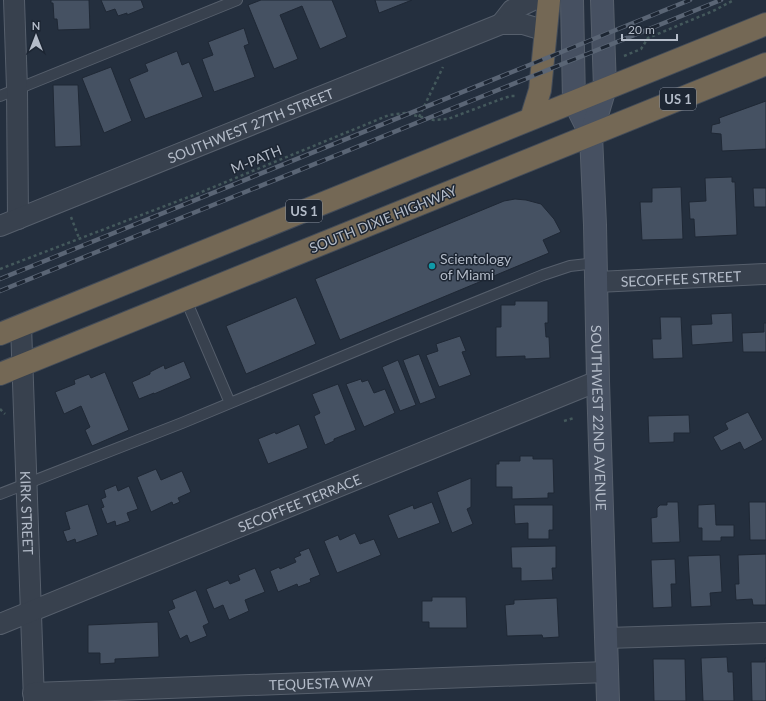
<svg xmlns="http://www.w3.org/2000/svg" width="766" height="701" font-family="Lato,sans-serif">
	<style>
		.building { fill: #455162; stroke: #1f2835 }
		.lines { fill: none; stroke-linecap: round; stroke-linejoin: round }
		.lane-casing { stroke: #565f6c; stroke-width: 12 }
		.street-casing { stroke: #565f6c; stroke-width: 22 }
		.secondary-casing { stroke: #565f6c; stroke-width: 24 }
		.highway-casing { stroke: #434c59; stroke-width: 24 }
		.path { stroke: #44595c; stroke-width: 2.5; stroke-dasharray: 3 3; stroke-linecap: butt }
		.lane { stroke: #38414e; stroke-width: 10 }
		.street { stroke: #38414e; stroke-width: 20 }
		.secondary { stroke: #465061; stroke-width: 22 }
		.highway { stroke: #746855; stroke-width: 22 }
		.rail-casing { stroke: #5a6575; stroke-width: 4.5 }
		.rail { stroke: #1d2633; stroke-width: 3; stroke-dasharray: 9; stroke-linecap: butt }
		.culture-dot { fill: #0f9aa8; stroke: #1d2633; stroke-width: 1.5 }
		.labels { text-anchor: middle; dominant-baseline: central; stroke-width: 3; stroke-linejoin: round; paint-order: stroke }
		.shield { fill: #1d2633; stroke: #878f9c; stroke-width: 1 }
		.shield-label { font-size: 13px; font-weight: bold; fill: #b4bcc9 }
		.street-label { font-size: 14px; fill: #b4bcc9; stroke: #1d2633 }
		.poi-label { font-size: 14px; fill: #b4bcc9; stroke: #1d2633; text-anchor: start }
	</style>
	<rect width="100%" height="100%" fill="#242f3e"/>
	<path class="building" d="M51 0H89L90 29 58 30 57 19H54L53 3H51Z
		M101 0H141L144 8 127 15V13L118 16 115 9 106 12Z
		M261 0H332L347 37 320 49 302 6 280 15 298 59 274 69 248 5Z
		M375 0H412L379 13Z
		M244 28 249 44 244 46 255 77 214 92 202 59 213 55 208 42Z
		M177 51 182 65 189 62 203 97 145 119 129 79 148 71 145 64Z
		M111 67 132 121 104 133 82 78Z
		M53 85H78L81 146 55 147Z
		M766 101V149L722 151 721 134 711 133 712 125 720 123 719 118Z
		M732 177V182H735L737 235 695 237 694 219H690L689 202 706 201 705 178Z
		M681 187 683 239 642 240 640 202H652V188Z
		M753 188H766V207H754Z
		M515 199 526 200 541 204 554 219 561 232 543 240 549 253 340 340 315 279 504 201Z
		M296 297 316 344 246 374 226 326Z
		M515 301H548V323H545L546 337H549L550 358 525 359V356L496 357V327H501V305H515Z
		M732 313 733 342 692 345 691 325 712 324 711 314Z
		M660 317H681L683 358 653 359 652 339H661Z
		M764 323H766V352H743L742 333 764 332Z
		M460 336 466 351 462 352 471 375 439 387 426 355 438 351 436 344Z
		M419 354 436 398 420 404 403 360Z
		M398 360 416 405 400 411 382 367Z
		M184 361 191 378 154 394V393L139 399 132 382 150 374V372L164 365 165 369Z
		M105 372 129 430 92 446 85 430 90 427 81 406 64 414 55 392 75 384 74 380 89 374 91 378Z
		M361 379 362 382 368 380 374 393 385 389 395 413 364 427 346 384Z
		M338 384 356 430 334 439V441L325 445 314 416 320 413 312 394Z
		M748 412 763 440 744 450 740 442 721 451 713 437 728 429 725 423Z
		M689 415 690 433H674V442L649 443 648 416Z
		M299 424 308 448 268 464 258 439 275 432 276 434Z
		M520 456H533V459H553L554 493H548V498L512 499V487H496V464H499V461H520Z
		M156 469 161 480 182 471 191 492 178 498 180 502 173 505 172 502 151 512 137 477Z
		M471 478V507L467 509 473 524 452 533 437 492Z
		M116 485 118 491 129 486 138 509 127 513 130 521 116 526 115 521 107 524 101 508 104 507 101 499 106 497 104 490Z
		M432 502 440 523 398 539 388 515 413 505 414 509Z
		M667 502H678L680 542 652 543 651 518 657 517V508L660 505H667Z
		M749 502H766V540H750Z
		M88 504 98 535 76 543 75 539 67 542 63 531 70 529 65 512Z
		M715 504 716 525H734V537H721V541H702V528H698V505Z
		M514 505H553V530H549V539H528V523L515 524Z
		M355 533 360 544 374 539 381 555 337 573 324 541 338 535 340 540Z
		M556 546V568H552L553 580 521 581V568H512L511 547Z
		M309 548 320 575 310 579 311 582 298 587 297 584 278 592 270 571 279 567 280 569 296 562 294 558 301 555 299 552Z
		M766 554V605H753L752 599 736 600 735 584H739L738 555Z
		M720 555 722 592 710 593 711 606 691 607 688 556Z
		M675 559 676 584H671L672 607 653 608 651 560Z
		M255 568 265 592 245 600 249 611 229 620 223 605 214 609 206 589 228 580 230 584 240 580 238 575Z
		M196 590 209 623 203 626 207 636 190 643 187 635 180 639 168 611 175 608 172 600Z
		M432 597H466L467 628H429V622H422V601H432Z
		M557 598 559 637 543 638 542 635 507 636 505 605 514 604V600Z
		M158 622 159 657 115 659V663L100 664V653H88V625Z
		M727 657 728 672H733L734 701H703L701 658Z
		M765 658H766V701H752L751 662H765Z
		M653 659H685L686 701H654Z"/>
	<g class="lines">
		<g class="lane-casing">
			<path id="lane" d="M0 96 237 0
				M186 300 230 403
				M0 494 182 423 392 336 543 275 570 266 596 263"/>
		</g>
		<g class="street-casing">
			<g id="street">
				<path d="M14 0 17 88 18 219"/>
				<path d="M501 24 512 10 533 0"/>
				<path id="s1" d="M0 226 501 24H523L546 31"/>
				<path id="s2" d="M597 282 766 274"/>
				<path id="s3" d="M21 325 34 701"/>
				<path id="s4" d="M0 624 598 381"/>
				<path d="M607 638 766 633"/>
				<path id="s5" d="M33 693 607 672"/>
			</g>
		</g>
		<g class="secondary-casing">
			<g id="secondary">
				<path d="M572 0 574 101 591 135"/>
				<path id="s6" d="M602 0 605 88 591 135 595 225 598 381 608 701"/>
			</g>
		</g>
		<g class="highway-casing">
			<path id="highway" d="M531 119 540 90 549 0
				M0 334 766 24
				M0 374 766 64"/>
		</g>
		<path class="path" d="M624 56 641 49 648 38 713 11 734 0
			M419 117 443 67
			M71 217 79 238
			M0 269 199 193 389 115 405 113 434 120 448 119 504 98 511 96H517
			M0 409 5 414
			M564 421 574 418"/>
		<use href="#lane" class="lane"/>
		<use href="#street" class="street"/>
		<use href="#secondary" class="secondary"/>
		<use href="#highway" class="highway"/>
		<g class="rail-casing">
			<path id="rail" d="M0 279 690 0
				M0 291 721 0"/>
		</g>
		<use href="#rail" class="rail"/>
	</g>
	<circle class="culture-dot" cx="432" cy="266" r="4"/>
	<g class="labels">
		<g class="shield">
			<rect x="660" y="88" width="36" height="22" rx="3"/>
			<rect x="286" y="200" width="36" height="22" rx="3"/>
		</g>
		<g class="shield-label">
			<text x="678" y="99">US 1</text>
			<text x="304" y="211">US 1</text>
		</g>
		<g class="street-label">
			<text stroke="none"><textPath href="#s1" startOffset="270">SOUTHWEST 27TH STREET</textPath></text>
			<text transform="translate(256 159) rotate(-22)">M-PATH</text>
			<text transform="translate(383 219) rotate(-22)">SOUTH DIXIE HIGHWAY</text>
			<text stroke="none"><textPath href="#s2" startOffset="84">SECOFFEE STREET</textPath></text>
			<text stroke="none"><textPath href="#s6" startOffset="420">SOUTHWEST 22ND AVENUE</textPath></text>
			<text stroke="none"><textPath href="#s4" startOffset="323">SECOFFEE TERRACE</textPath></text>
			<text stroke="none"><textPath href="#s3" startOffset="188">KIRK STREET</textPath></text>
			<text stroke="none"><textPath href="#s5" startOffset="288">TEQUESTA WAY</textPath></text>
		</g>
		<g class="poi-label">
			<text x="440" y="258">Scientology<tspan x="440" dy="16">of Miami</tspan></text>
		</g>
	</g>
	<g transform="translate(36 36)" stroke="#1d2633" stroke-width="3" paint-order="stroke">
	<path d="M0-3L7 15L0 10L-7 15Z" fill="#b4bcc9"/>
	<text y="-6" font-size="11" font-weight="bold" text-anchor="middle" fill="#b4bcc9">N</text>
	</g>
	<path d="M622 34v6h55v-6" fill="none" stroke="#b4bcc9" stroke-width="2"/>
	<text x="628" y="34" font-size="12" fill="#b4bcc9" stroke="#1d2633" stroke-width="3" paint-order="stroke">20 m</text>
</svg>
